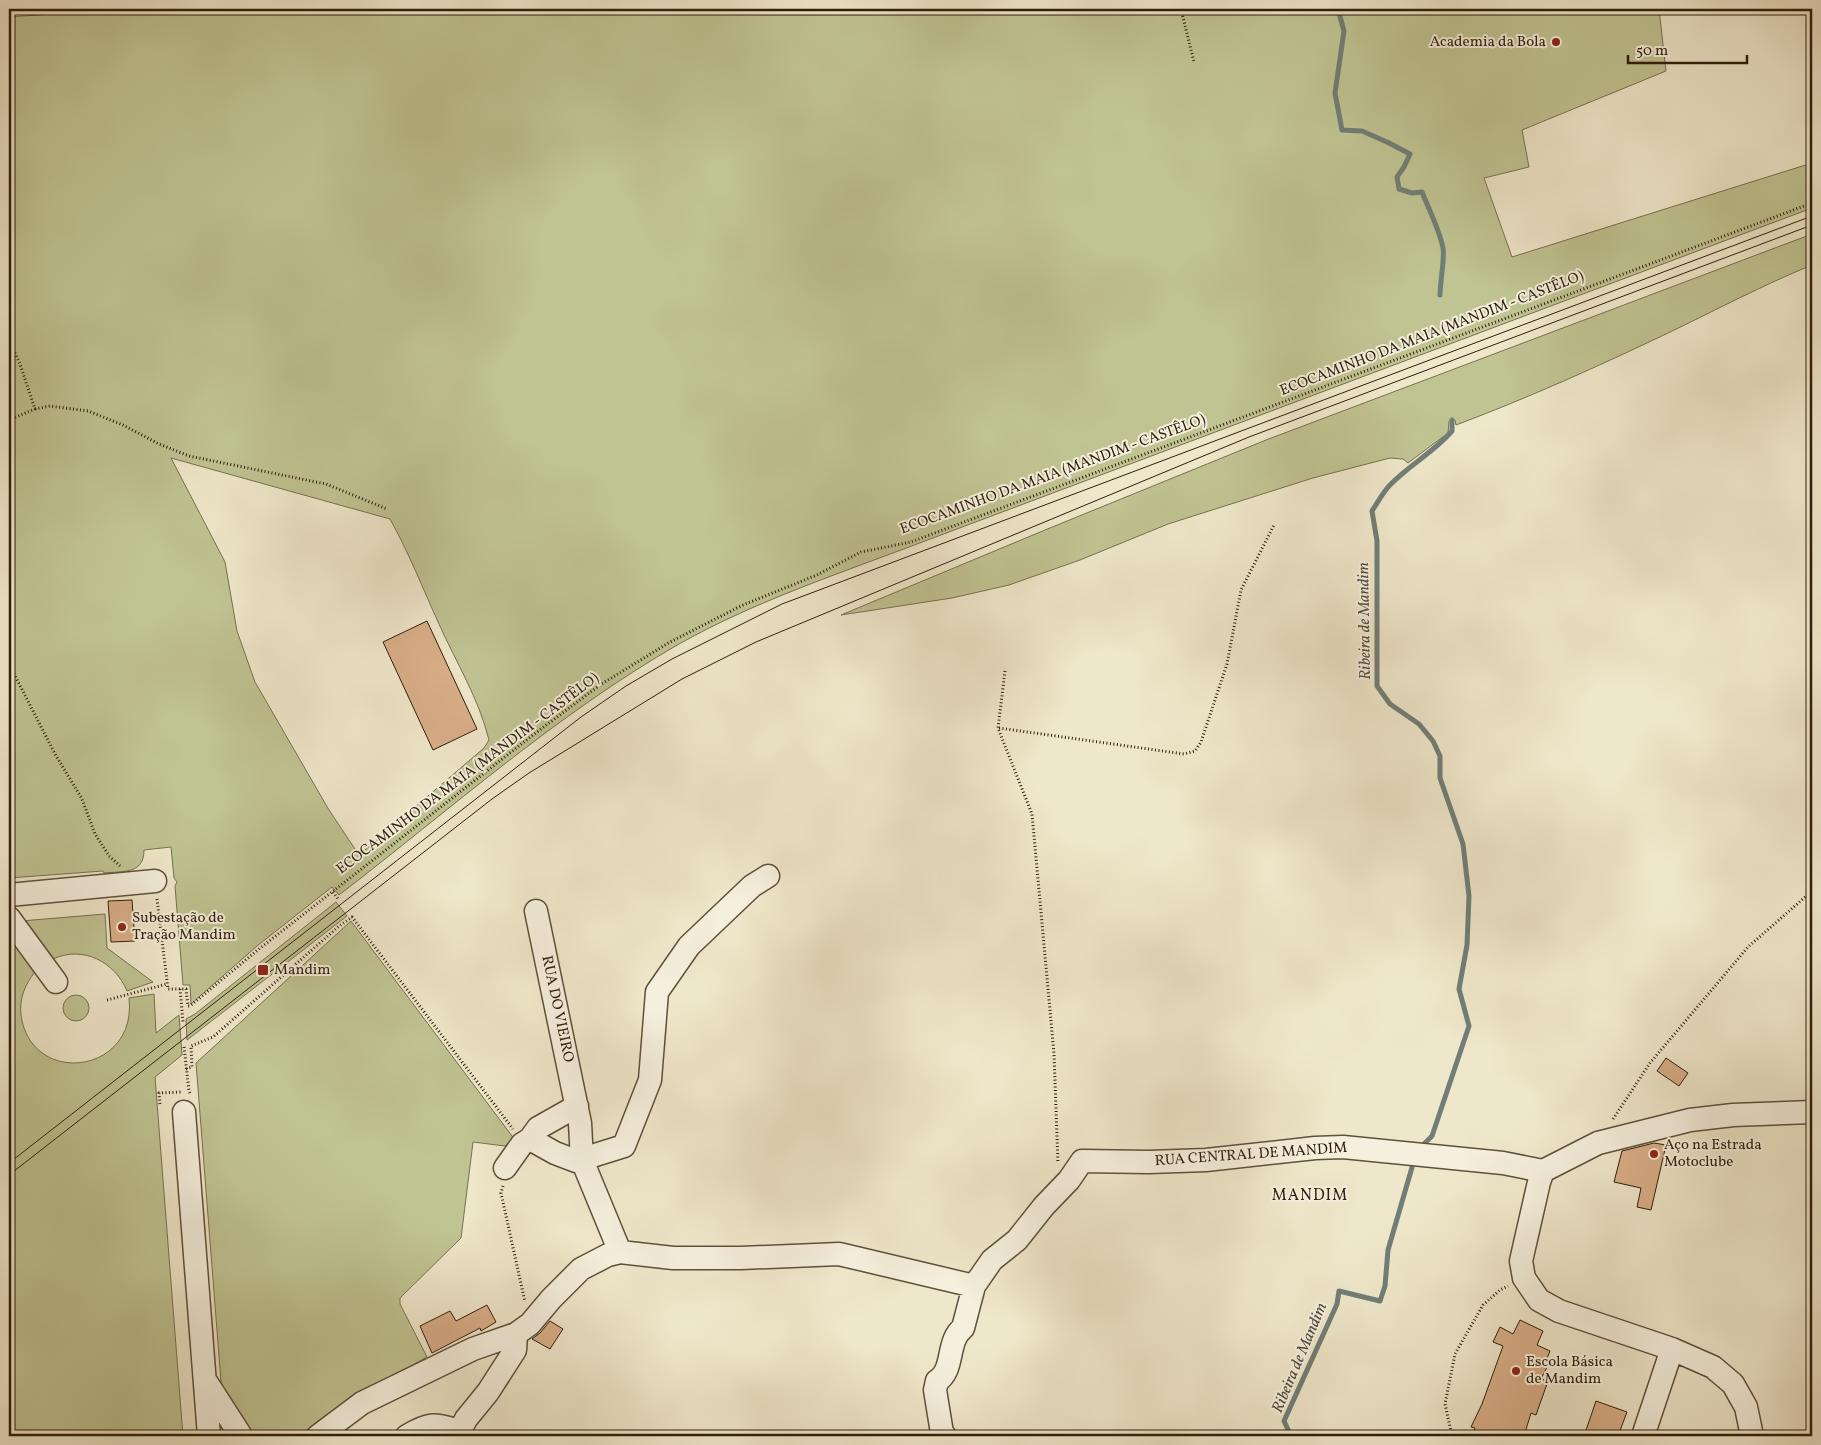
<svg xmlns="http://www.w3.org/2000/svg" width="1821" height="1445" font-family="Vollkorn,serif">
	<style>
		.green { fill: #c0c392; stroke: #78704e; fill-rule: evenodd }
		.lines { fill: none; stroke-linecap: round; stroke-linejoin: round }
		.stream { stroke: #717e77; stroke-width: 5 }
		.building { fill: #d9ae88; stroke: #2f1e0a }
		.minor-casing { stroke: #5f503a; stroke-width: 25 }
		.path { stroke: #2f1e0a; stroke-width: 3; stroke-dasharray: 1 2.5; stroke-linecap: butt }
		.minor { stroke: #f5efdd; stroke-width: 22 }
		.tram { stroke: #2f1e0a; stroke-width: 1 }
		.poi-dot { fill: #8f2418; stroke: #f5efdd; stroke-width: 2 }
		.labels { text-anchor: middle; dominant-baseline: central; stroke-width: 4; stroke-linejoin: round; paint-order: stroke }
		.poi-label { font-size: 15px; fill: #2f1e0a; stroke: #f5efdd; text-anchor: start }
		.street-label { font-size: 15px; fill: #2f1e0a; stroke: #f5efdd }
		.water-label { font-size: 16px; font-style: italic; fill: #504e40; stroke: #f5efdd }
		.neighbourhood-label { font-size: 16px; letter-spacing: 1px; fill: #2f1e0a; stroke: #f5efdd }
	</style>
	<rect width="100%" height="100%" fill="#efe7ca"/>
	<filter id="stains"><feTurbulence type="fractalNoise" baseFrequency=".004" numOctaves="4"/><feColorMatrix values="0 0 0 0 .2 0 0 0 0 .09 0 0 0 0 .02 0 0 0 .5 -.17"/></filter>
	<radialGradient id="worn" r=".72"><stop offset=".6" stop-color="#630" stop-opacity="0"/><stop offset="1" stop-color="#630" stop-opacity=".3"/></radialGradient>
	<path class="green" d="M123 9H1659L1666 71 1522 130 1529 167 1484 178 1512 257 1812 163V208L909 547C832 576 752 603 679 644 557 714 451 809 339 895L332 887 257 946 191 1004 190 985H183L175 886 177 882 174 878 171 847 144 850C144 875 122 871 104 873L103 871 9 878V17ZM171 458 390 519C409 553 423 589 439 624 456 662 479 699 489 740L484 748 359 855 329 810 255 682 237 631 225 562Z
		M1812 234V265C1763 285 1716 310 1668 333 1599 366 1528 398 1456 425L1455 420 1449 421 1448 433 1408 463 1403 459 1390 458 1313 478 1168 524 1080 560 1009 585 952 598 841 615 1045 530 1266 440Z
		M336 902 347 916 187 1040 186 1019 195 1014Z
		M105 914 107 948 153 982 127 991C115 962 83 945 53 959L21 921Z
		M351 921 515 1140 505 1146 473 1142 461 1238 400 1298V1304L427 1357 365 1391 309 1436H250L222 1394 196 1063Z
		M9 933 44 980 35 972C25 984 19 999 21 1015 31 1088 138 1074 129 998L154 994 156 1033 179 1015 182 1055 155 1077 183 1436H9Z
		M63 1008a13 13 0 1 1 26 0a13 13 0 1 1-26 0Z"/>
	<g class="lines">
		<path class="stream" d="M1338 9 1344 31 1335 93 1342 130 1362 131 1387 142 1410 154 1404 167 1397 177 1399 189 1412 193 1422 192C1429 210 1439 228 1443 248 1445 257 1440 282 1440 295
			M1423 1145 1432 1136 1469 1026 1459 989 1467 945 1469 896 1463 844 1440 778V756L1433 741 1419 724 1390 704 1377 686V541L1372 511C1378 502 1383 492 1390 485 1409 465 1434 452 1452 431V420
			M1291 1436 1284 1421 1337 1304 1339 1291 1380 1301 1385 1286 1388 1250 1413 1164"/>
	</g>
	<path class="building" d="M427 621 477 729 433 750 383 642Z
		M132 900 135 941 111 942 108 901Z
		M1666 1058 1688 1073 1679 1086 1657 1071Z
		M1654 1143 1666 1145 1651 1210 1637 1207 1641 1188 1614 1182 1622 1151Z
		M487 1305 496 1322 481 1331 480 1328 432 1353 420 1326 450 1311 456 1321Z
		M1520 1320 1543 1331 1537 1345 1550 1351 1544 1366 1547 1367 1541 1379 1548 1381 1536 1415 1531 1413 1524 1436H1471L1475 1428 1471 1427 1482 1404 1503 1346 1493 1342 1500 1327 1513 1334Z
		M550 1321 563 1329 550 1349 532 1339 540 1333Z
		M1596 1401 1627 1412 1618 1436H1584Z"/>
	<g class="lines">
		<g class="minor-casing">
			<path id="minor" d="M9 895 155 881
				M536 911 580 1123 582 1160 620 1252
				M9 918 56 982
				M184 1112 209 1436
				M530 1139 555 1153 576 1161 624 1146 650 1080 657 992 689 946 752 886 768 876
				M505 1168 522 1144 530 1139 538 1128 577 1106
				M1543 1171 1539 1182 1521 1261 1524 1278 1539 1300 1559 1311 1672 1349 1713 1367 1733 1384 1746 1407 1752 1436
				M207 1383 241 1436
				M318 1436 362 1403 473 1349 516 1334 530 1324 551 1299 581 1269 608 1255 620 1252 673 1258H741L839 1254 974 1286 992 1260 1017 1240 1044 1206 1069 1180 1082 1161 1149 1162 1206 1160 1315 1148 1343 1147 1503 1163 1543 1171 1598 1143 1690 1120 1733 1115 1812 1112
				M407 1436C431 1422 433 1424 460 1431
				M459 1436 460 1431 466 1419 488 1392 515 1350 516 1334
				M945 1436 942 1433 935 1390 937 1381C955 1370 946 1341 963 1328L974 1286
				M1643 1436 1672 1349"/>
		</g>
		<path class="path" d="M1181 9 1194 62
			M9 340 20 364 35 409 9 420
			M35 409 50 406 88 411 123 425 159 444 189 456 326 484 387 509
			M9 664 55 754 82 799 95 834 109 856 120 866
			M1005 671 998 728 1032 814 1054 1054 1058 1163
			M999 728 1184 754 1195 751 1201 742 1227 664 1241 590 1274 525
			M333 892 339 900
			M157 899 168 989H186L188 1006H190L259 949 533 735 600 685 670 642 743 605 817 575 861 552 911 542 1812 203
			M180 989 183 1022
			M107 1000 167 984
			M184 1047 189 1091 191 1095
			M186 1069 192 1067 191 1046 213 1037 338 927 352 917 513 1129
			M160 1104 159 1093 182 1092
			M1613 1119 1650 1063 1748 947 1812 891
			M503 1186 501 1193 525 1302
			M1452 1436 1445 1404 1455 1354 1483 1305 1500 1290 1508 1286"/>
		<use href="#minor" class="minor"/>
		<path class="tram" d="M9 1163 581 717 626 686 672 659 782 604 1812 216
			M9 1175 492 799 529 773 682 679 756 642 1249 437 1812 225"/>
	</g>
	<g class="poi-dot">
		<circle cx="1556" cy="42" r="5"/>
		<circle cx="122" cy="927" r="5"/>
		<rect x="257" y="964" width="12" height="12" rx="2.5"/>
		<circle cx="1654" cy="1154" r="5"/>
		<circle cx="1516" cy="1371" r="5"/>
	</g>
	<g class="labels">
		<g class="poi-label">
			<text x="1546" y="42" text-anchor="end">Academia da Bola</text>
			<text x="132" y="918">Subestação de<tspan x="132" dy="17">Tração Mandim</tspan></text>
			<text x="274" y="970">Mandim</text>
			<text x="1664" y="1145">Aço na Estrada<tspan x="1664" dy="17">Motoclube</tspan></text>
			<text x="1526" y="1362">Escola Básica<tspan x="1526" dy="17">de Mandim</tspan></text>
		</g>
		<g class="street-label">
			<text transform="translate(1432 334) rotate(-21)">ECOCAMINHO DA MAIA (MANDIM - CASTÊLO)</text>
			<text transform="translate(1053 475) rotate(-20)">ECOCAMINHO DA MAIA (MANDIM - CASTÊLO)</text>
			<text transform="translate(468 774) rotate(-37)">ECOCAMINHO DA MAIA (MANDIM - CASTÊLO)</text>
			<text transform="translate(557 1009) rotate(78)">RUA DO VIEIRO</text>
			<text transform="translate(1251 1155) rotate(-4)">RUA CENTRAL DE MANDIM</text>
		</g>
		<g class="water-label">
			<text transform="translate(1365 621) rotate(-91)">Ribeira de Mandim</text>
			<text transform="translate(1300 1358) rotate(-67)">Ribeira de Mandim</text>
		</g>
		<g class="neighbourhood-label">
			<text x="1310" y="1196">MANDIM</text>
		</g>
	</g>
	<rect width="1821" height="1445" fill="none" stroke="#efe7ca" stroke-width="30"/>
	<rect x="10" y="10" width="1801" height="1425" fill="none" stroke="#2f1e0a" stroke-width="2.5"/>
	<rect x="15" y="15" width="1791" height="1415" fill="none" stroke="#2f1e0a"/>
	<path d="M1628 55v8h119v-8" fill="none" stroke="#2f1e0a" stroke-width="2.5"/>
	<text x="1636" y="55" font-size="15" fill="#2f1e0a" stroke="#f5efdd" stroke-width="4" paint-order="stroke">50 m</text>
	<rect width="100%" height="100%" filter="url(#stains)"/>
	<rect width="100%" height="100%" fill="url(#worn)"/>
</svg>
